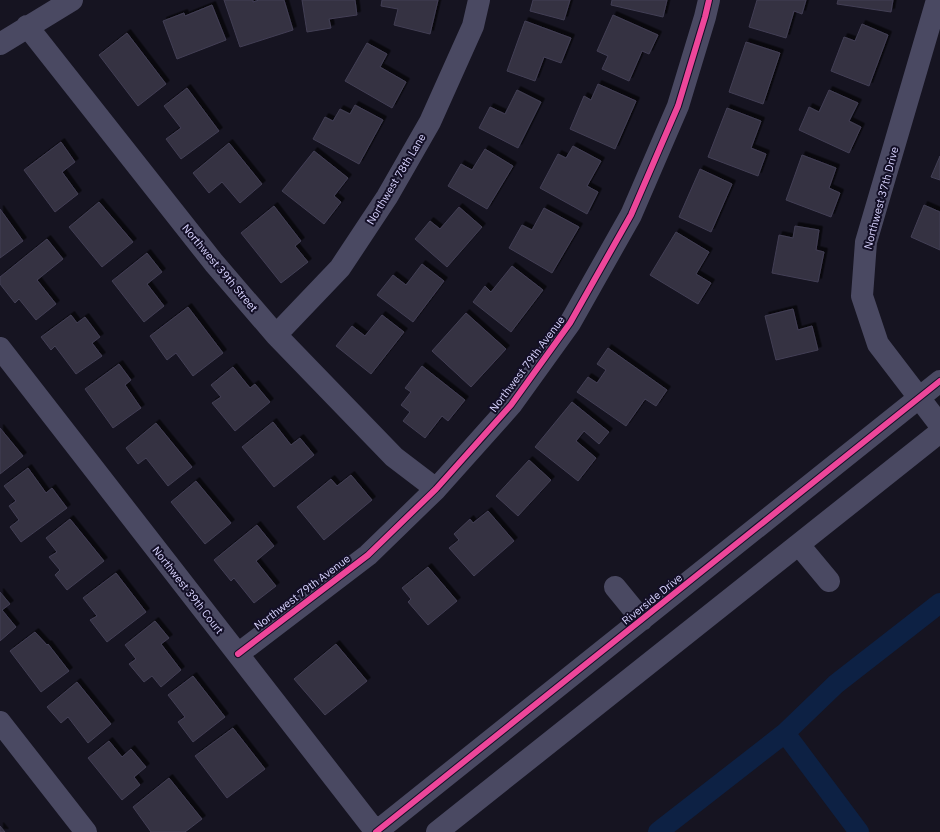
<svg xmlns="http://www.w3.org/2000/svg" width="940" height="832" font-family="'IBM Plex Sans',sans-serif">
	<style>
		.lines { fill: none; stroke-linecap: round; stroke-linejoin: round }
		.canal { stroke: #0d2144; stroke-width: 20 }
		.building { fill: #343243; stroke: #433f54; filter: url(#shadow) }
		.minor { stroke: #4a4962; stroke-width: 22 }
		.cycleway-casing { stroke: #130f26; stroke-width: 8 }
		.cycleway { stroke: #ed469a; stroke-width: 6 }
		.labels { text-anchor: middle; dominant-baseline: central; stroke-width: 4; stroke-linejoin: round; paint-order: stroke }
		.street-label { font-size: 11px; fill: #d9d4ff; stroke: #130f26 }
	</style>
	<defs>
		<filter id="shadow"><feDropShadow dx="3.5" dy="-3.5" stdDeviation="0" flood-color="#0009"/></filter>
	</defs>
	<rect width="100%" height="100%" fill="#161421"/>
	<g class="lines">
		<path class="canal" d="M785 733 859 832
			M658 832 785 733 836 684 940 603"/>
	</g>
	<path class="building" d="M224 0H253V2L259 0H284L293 30 240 47Z
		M302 0H355L357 15 329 19 331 28 307 32Z
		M382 0H438L430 34 394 25 398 9 381 6Z
		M533 0H570L564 20 530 11Z
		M612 0H667L663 17 611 5Z
		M757 0H806L802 14 794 11 786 38 749 27Z
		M838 0H893L891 12 837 4Z
		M212 5 226 40 177 59 163 21 184 13 185 16Z
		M613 15 658 35 649 54 642 51 629 81 602 69 608 56 597 51Z
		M525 21 571 38 561 63 544 57 535 81 507 71Z
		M862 24 888 35 869 86 831 71 844 37 855 41Z
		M127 33 166 84 138 106 99 55Z
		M746 42 780 53 763 104 729 92Z
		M367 43 387 54 380 67 406 82 392 108 345 81Z
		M598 84 636 101 615 149 570 129 584 96 591 100Z
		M187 88 219 131 181 159 166 139 181 128 164 106Z
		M517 90 541 102 518 148 479 128 490 107 505 114Z
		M829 90 858 103 849 121 861 127 849 153 799 130 809 107 819 112Z
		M355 105 383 120 359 164 313 139 325 117 333 121 340 109 350 114Z
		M727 108 761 121 751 148 766 154 758 176 708 157Z
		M61 142 75 162 62 172 78 194 55 212 24 170Z
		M229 143 262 184 240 203 222 182 209 193 193 173Z
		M573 146 601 161 587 186 598 192 587 214 540 188 558 154 566 158Z
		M485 149 513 166 487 209 448 186 461 164 472 170Z
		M314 151 348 178 334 196 341 202 324 224 282 191Z
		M802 155 836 168 829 188 840 193 831 217 786 200Z
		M940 156V180L931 177Z
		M700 169 732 184 711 232 679 217Z
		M99 202 133 242 102 267 69 227Z
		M924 205 940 212V250L911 237Z
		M274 206 301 241 295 246 308 262 281 283 241 233Z
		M459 207 482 227 447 267 415 239 430 221 440 229Z
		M544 208 579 227 552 273 509 248 522 225 532 230Z
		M0 209 23 241 0 258Z
		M795 226 819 230 816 250 824 252 818 282 772 273 779 235 793 238Z
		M676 232 709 252 696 274 711 283 698 304 650 275Z
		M47 239 63 259 37 280 56 304 36 320 19 299 15 303 0 284V277Z
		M147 253 162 272 147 284 164 306 144 322 112 281Z
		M422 264 444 281 413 322 377 295 393 275 406 285Z
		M512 266 543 290 511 332 473 302 485 286 491 292Z
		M188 307 223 353 193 376 176 353 167 360 150 336Z
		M793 309 798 330 812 326 818 350 776 360 765 316Z
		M466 313 506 349 471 387 432 351Z
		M71 315 77 323 85 317 100 337 92 343 102 356 76 374 55 346 51 350 41 337Z
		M382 315 404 332 371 374 336 346 352 326 365 336Z
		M608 348 667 390 656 406 645 399 626 426 577 392 588 377 597 383 606 370 597 364Z
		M119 364 131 380 125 385 141 408 113 428 85 389Z
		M422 366 465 400 448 421 442 416 425 438 403 421 410 412 401 405 411 392 405 388Z
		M233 367 250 388 255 384 270 402 235 431 212 403 221 397 211 385Z
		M572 402 609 432 599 444 584 431 576 441 596 458 578 481 535 447Z
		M273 422 291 445 300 438 314 455 274 487 242 447Z
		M156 423 192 467 168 486 146 458 138 464 126 448Z
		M0 428 23 456 0 474Z
		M529 460 551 480 518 516 496 496Z
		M28 468 46 493 52 488 67 508 21 542 10 527 19 520 9 506 16 501 4 486Z
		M351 475 372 500 324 540 297 507 331 479 337 486Z
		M196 481 231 523 205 544 171 502Z
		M488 511 514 541 474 576 449 548 459 540 454 534 470 519 473 523Z
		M70 519 104 561 67 590 55 575 60 570 49 557 57 552 46 538Z
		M257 525 274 546 256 561 276 586 254 603 234 578 231 581 214 560Z
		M428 567 457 601 428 625 408 602 411 599 402 588Z
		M116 573 146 612 107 642 90 620 97 616 83 598Z
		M0 592 10 604 2 610 16 627 0 641Z
		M155 621 169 638 161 644 181 670 161 687 152 676 144 682 129 664 136 659 125 645Z
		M35 632 47 645 48 644 69 671 41 692 10 651Z
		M336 644 367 681 325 715 294 679Z
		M193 676 225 717 193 742 178 722 185 717 168 695Z
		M77 682 111 724 88 743 68 717 61 723 47 707Z
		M233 728 265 769 227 798 195 756Z
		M109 741 122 757 131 749 146 767 134 777 140 785 122 800 88 758Z
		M169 778 202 819 185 832H151L133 807Z
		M0 826 5 832H0Z"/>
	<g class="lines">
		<path class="minor" d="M937 0 866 242 862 296 878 344 940 425
			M27 26 214 263 276 335 394 457 436 489
			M0 44 72 0
			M276 335 340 268 387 197 430 122 473 26 479 0
			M0 348 376 832
			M799 545 829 581
			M615 587 642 620
			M238 654 368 555 436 489 511 405 570 323 631 215 678 106 705 17 709 0
			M0 722 86 832
			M376 832 940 381
			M437 832 940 432"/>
		<g class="cycleway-casing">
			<path id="cycleway" d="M238 654 368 555 436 489 511 405 570 323 631 215 678 106 705 17 709 0
				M376 832 940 381"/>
		</g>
		<use href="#cycleway" class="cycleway"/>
	</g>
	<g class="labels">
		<g class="street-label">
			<text transform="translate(396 179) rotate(-59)">Northwest 78th Lane</text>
			<text transform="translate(881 198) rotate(-75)">Northwest 37th Drive</text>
			<text transform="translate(220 268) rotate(50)">Northwest 39th Street</text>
			<text transform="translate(527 364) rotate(-53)">Northwest 79th Avenue</text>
			<text transform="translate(188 590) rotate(52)">Northwest 39th Court</text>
			<text transform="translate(302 592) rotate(-37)">Northwest 79th Avenue</text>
			<text transform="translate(652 599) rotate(-39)">Riverside Drive</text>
		</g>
	</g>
</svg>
